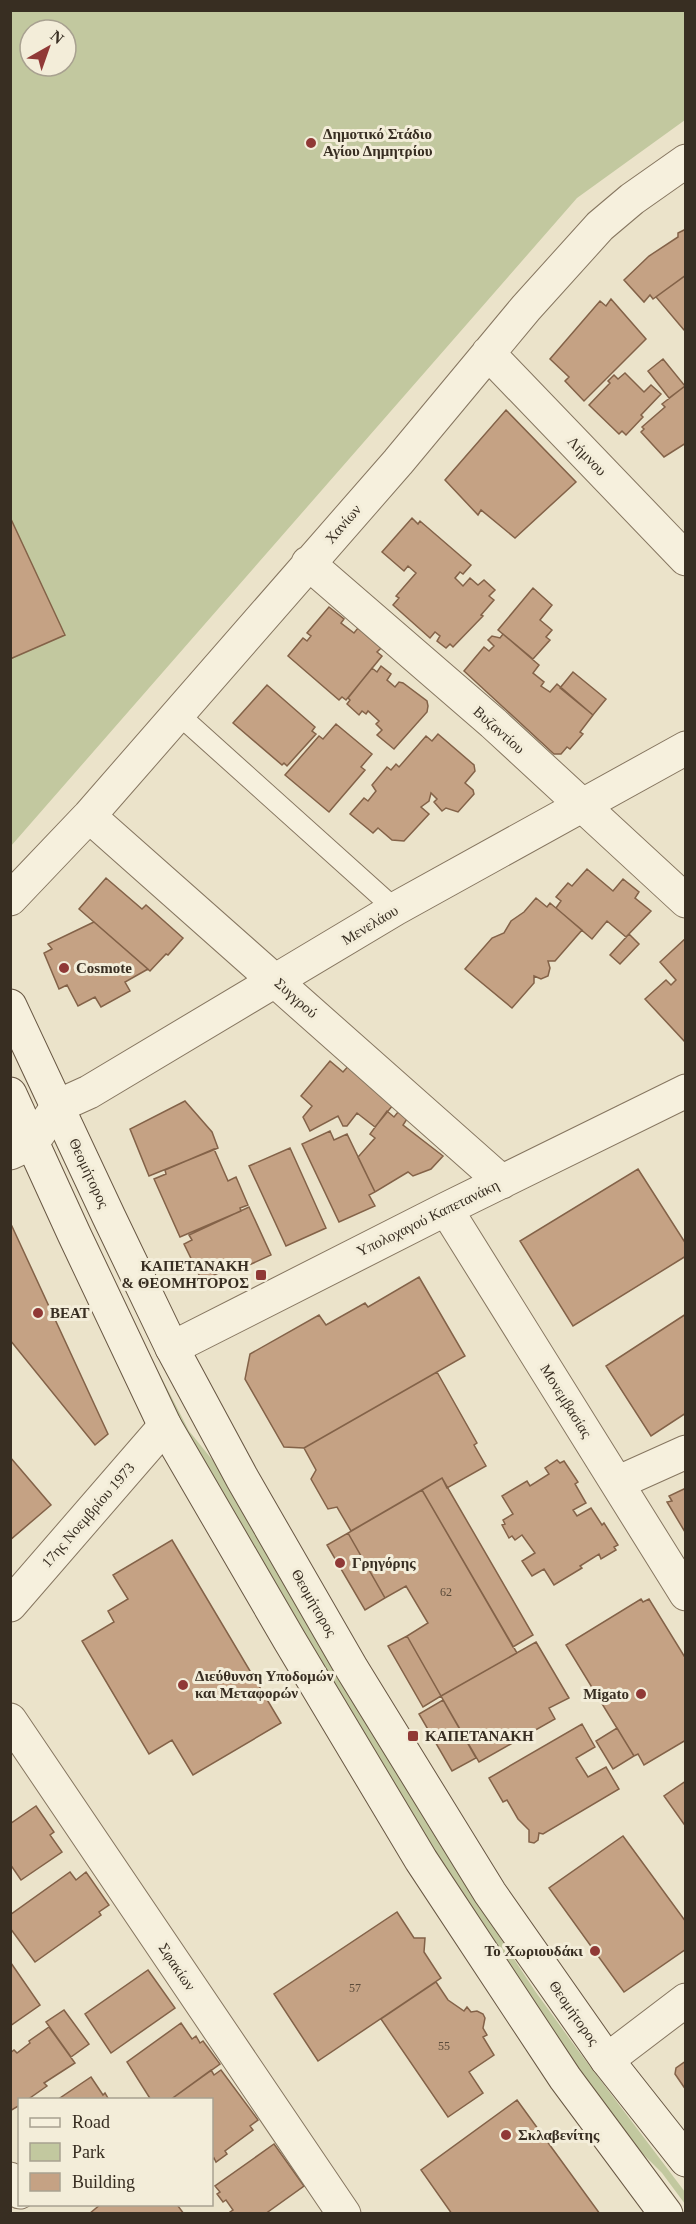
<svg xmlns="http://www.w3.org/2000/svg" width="696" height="2224" font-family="'Times New Roman',serif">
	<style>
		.green { fill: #c2c89f; fill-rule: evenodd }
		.building { fill: #c5a284; stroke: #836248; stroke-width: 1.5 }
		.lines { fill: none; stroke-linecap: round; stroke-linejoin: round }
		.lane-casing { stroke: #867660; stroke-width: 22 }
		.street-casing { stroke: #867660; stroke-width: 35 }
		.secondary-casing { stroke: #685743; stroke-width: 35 }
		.lane { stroke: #f6f0dd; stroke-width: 20 }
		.street { stroke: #f6f0dd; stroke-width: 33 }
		.secondary { stroke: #f6f0dd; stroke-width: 33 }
		.poi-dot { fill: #903936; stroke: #f3edd9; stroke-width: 2 }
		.labels { text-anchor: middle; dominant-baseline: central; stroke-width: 6; stroke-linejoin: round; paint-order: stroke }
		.number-label { font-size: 12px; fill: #5b4b3a }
		.poi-label { font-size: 15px; font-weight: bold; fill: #382e22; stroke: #f3edd9; text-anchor: start }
		.street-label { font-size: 15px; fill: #382e22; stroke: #f3edd9 }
	</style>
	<rect width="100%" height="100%" fill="#ebe3ca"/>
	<path class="green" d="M11 11H685V120L577 198 11 846ZM30 30H66V66H30Z
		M141 1338 189 1431 227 1478 249 1523 291 1596 497 1933 535 1991 577 2049 685 2192V2204L662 2173 611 2122 465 1900 190 1448Z"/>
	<path class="building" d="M686 229V275L653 299 650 295 644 302 624 280 649 256 678 237V233Z
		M686 275V330H684L656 297Z
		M611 299 646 339 584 401 565 381 569 377 550 359 600 301 606 306Z
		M663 359 685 386 669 398 648 371Z
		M625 373 644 392 651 385 661 394 641 415 643 417 626 435 622 431 619 434 589 405 610 383 608 381 614 375 618 379Z
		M685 386 686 443 664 457 641 432 644 429 642 427 665 407 662 404Z
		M506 410 576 482 515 538 481 510 478 515 445 480Z
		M10 517 65 635 10 659Z
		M412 518 418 524 420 521 471 565 463 574 460 572 455 578 463 586 470 578 478 585 484 580 495 590 489 596 494 600 481 615 483 616 453 647 450 644 446 648 437 641 440 636 435 632 430 638 393 605 399 598 396 596 416 573 408 566 404 571 382 552Z
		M533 588 552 605 540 620 552 630 546 637 550 640 533 659 498 630Z
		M329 607 344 619 341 623 354 633 358 628 381 648 377 652 382 656 346 700 342 697 339 700 288 656 303 638 307 641 311 636 307 633Z
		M503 634 539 665 533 673 544 682 541 686 550 692 557 684 593 715 580 732 583 734 570 749 567 747 561 754H554L464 671 484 647 489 651 494 646 488 640 492 636 500 638Z
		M381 666 391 674 387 680 395 687 399 682 403 683 427 701 428 706 427 712 394 749 377 735 382 730 376 724 379 721 368 711 366 714 362 711 359 715 347 704 350 700 348 698 372 668 377 672Z
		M573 672 606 699 593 715 560 688Z
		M267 685 315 727 312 731 316 734 287 766 284 763 282 765 233 723Z
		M336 724 372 754 361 767 365 770 329 812 285 775 319 736 323 739Z
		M438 734 474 765 475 771 465 783 473 790 474 794 458 812 446 808 442 811 434 802 437 799 431 793 429 801 421 807 429 814 404 841 392 840 378 828 373 833 350 814 364 798 368 801 376 791 372 785 387 767 391 770 396 764 399 767 426 736 432 741Z
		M587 869 613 891 623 879 639 892 635 898 651 911 626 937 607 921 592 939 556 908 561 901 556 897 568 883 572 886Z
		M106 878 142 909 146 905 183 938 168 955 166 954 150 971 79 909Z
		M536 898 547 907 550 903 582 930 555 961H548L550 968 548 976 541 979 534 976V983L512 1008 465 969 492 938 504 933 511 921 524 912Z
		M94 922 148 969 125 982 130 991 101 1007 95 997 78 1006 67 985 59 989 44 953 52 949 48 944Z
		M629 934 639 944 620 964 610 955Z
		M686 938V1043L645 999 666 980 671 985 676 980 660 962Z
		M330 1061 343 1072 352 1062 393 1105 375 1127 357 1113 347 1126H343L338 1116 310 1131 303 1117 312 1106 301 1096Z
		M185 1101 212 1132 218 1148 149 1176 130 1129Z
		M387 1111 394 1117 398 1112 407 1119 403 1125 443 1156 431 1169 413 1176 408 1172 375 1192 358 1157 375 1138 370 1134Z
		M330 1131 334 1140 347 1134 375 1192 369 1195 375 1206 339 1222 302 1144Z
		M290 1148 326 1228 286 1246 249 1166Z
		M214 1149 228 1181 236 1177 248 1205 240 1208 241 1211 180 1237 154 1179 166 1174 165 1170Z
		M638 1169 686 1244V1256L573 1326 520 1241Z
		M249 1207 271 1255 238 1270 236 1265 214 1275 216 1279 204 1285 184 1244 192 1240 189 1235Z
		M10 1222 108 1434 95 1445 10 1340Z
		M419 1277 465 1356 304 1448 284 1447 245 1379 250 1354 319 1315 326 1325 365 1303 368 1307Z
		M686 1314V1413L651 1436 606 1366Z
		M437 1372 477 1443 474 1445 486 1466 447 1488 442 1478 351 1531 337 1507 328 1509 311 1479 316 1470 304 1448Z
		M10 1457 51 1505 10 1540Z
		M557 1460 560 1463 564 1461 578 1482 575 1484 586 1503 573 1510 577 1516 591 1508 602 1525 604 1523 618 1545 614 1547 616 1550 601 1559 599 1554 580 1566 582 1568 554 1585 544 1569 532 1576 522 1561 535 1553 522 1535 515 1540 512 1536 509 1538 502 1525 505 1524 503 1520 513 1514 502 1496 527 1481 530 1486 549 1474 545 1468Z
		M442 1478 533 1635 513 1647 422 1490Z
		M686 1488V1531L685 1532 667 1502 672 1501 669 1496Z
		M422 1490 517 1653 441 1696 407 1636 428 1623 406 1586 385 1598 348 1533Z
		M348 1533 385 1598 365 1610 327 1545Z
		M172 1540 281 1723 193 1775 172 1740 149 1754 82 1641 114 1622 108 1611 128 1599 113 1575Z
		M641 1599 643 1602 649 1599 686 1659V1740L644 1765 638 1754 634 1756 566 1645Z
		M407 1636 441 1696 423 1707 388 1646Z
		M536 1642 569 1698 549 1708 555 1719 479 1762 441 1696Z
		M443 1700 476 1758 452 1771 419 1714Z
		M582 1724 595 1747 576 1758 588 1777 606 1767 619 1789 543 1834 539 1833 538 1840 534 1843 529 1842V1830L518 1819 507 1800 503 1802 489 1778Z
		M617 1728 634 1756 613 1769 596 1741Z
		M686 1781V1827L664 1796Z
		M36 1806 54 1832 50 1835 62 1852 21 1880 10 1864V1824Z
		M623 1836 686 1922V1949L624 1992 549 1888Z
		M70 1872 76 1880 86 1872 109 1905 99 1912 101 1915 35 1962 10 1928V1915Z
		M397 1912 414 1938H425L424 1952 441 1978 318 2061 274 1994Z
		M11 1963 40 2005 10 2026V1963Z
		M148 1970 175 2008 111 2053 85 2014Z
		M436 1982 448 2000 464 2011 467 2007 471 2012 477 2011 483 2014 485 2018 483 2028 487 2035 483 2037 494 2055 469 2072 483 2093 448 2117 381 2019Z
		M64 2010 89 2044 71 2057 46 2022Z
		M181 2023 192 2039 196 2036 200 2043 203 2041 220 2064 170 2100H151L127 2062Z
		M49 2027 75 2063 44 2083 47 2086 27 2100H20V2105L10 2111V2053L14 2050 17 2053 30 2043 29 2041Z
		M686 2061V2090L675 2074 676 2068Z
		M211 2070 214 2075 221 2070 258 2120 250 2126 253 2130 225 2151 227 2154 216 2162 214 2158 212 2160V2100H170Z
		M91 2077 103 2095 105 2093 109 2100H57Z
		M517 2100 600 2214H452L421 2170Z
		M274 2144 304 2186 265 2214H231L230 2212 233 2210 226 2200 223 2202 217 2194 220 2192 215 2186Z
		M101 2204H181L178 2206 184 2214H89Z"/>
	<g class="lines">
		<g class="lane-casing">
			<path id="lane" d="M177 713 395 909"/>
		</g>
		<g class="street-casing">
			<path id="street" d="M488 353 686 559
				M308 563 493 723 686 901
				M89 816 502 1182
				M10 899 89 816 398 462 526 308 600 226 632 199 686 161
				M10 1153 32 1143 58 1106 89 1092 395 909 686 748
				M446 1209 686 1594
				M172 1348 446 1209 686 1091
				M617 1483 686 1452
				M10 1605 165 1426
				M10 1720 344 2214
				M607 2060 686 2000
				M10 2179 20 2192"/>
		</g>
		<g class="secondary-casing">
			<path id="secondary" d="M10 1006 109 1217 172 1348 242 1478 352 1669 490 1893 607 2060 686 2160
				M10 1094 74 1234 165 1426 290 1641 421 1860 565 2078 666 2214"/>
		</g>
		<use href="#lane" class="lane"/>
		<use href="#street" class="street"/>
		<use href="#secondary" class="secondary"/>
	</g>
	<g class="poi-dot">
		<circle cx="311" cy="143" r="6"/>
		<circle cx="64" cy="968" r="6"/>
		<rect x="255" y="1269" width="12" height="12" rx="3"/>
		<circle cx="38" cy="1313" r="6"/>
		<circle cx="340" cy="1563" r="6"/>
		<circle cx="183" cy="1685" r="6"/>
		<circle cx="641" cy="1694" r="6"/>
		<rect x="407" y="1730" width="12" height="12" rx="3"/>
		<circle cx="595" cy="1951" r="6"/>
		<circle cx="506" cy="2135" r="6"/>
	</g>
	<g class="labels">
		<g class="number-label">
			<text x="446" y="1592">62</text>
			<text x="355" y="1988">57</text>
			<text x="444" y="2046">55</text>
		</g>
		<g class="poi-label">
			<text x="323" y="134">Δημοτικό Στάδιο<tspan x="323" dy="17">Αγίου Δημητρίου</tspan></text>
			<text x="76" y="968">Cosmote</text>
			<text x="249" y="1266" text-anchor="end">ΚΑΠΕΤΑΝΑΚΗ<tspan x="249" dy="17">&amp; ΘΕΟΜΗΤΟΡΟΣ</tspan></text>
			<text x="50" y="1313">ΒΕΑΤ</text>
			<text x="352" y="1563">Γρηγόρης</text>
			<text x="195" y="1676">Διεύθυνση Υποδομών<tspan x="195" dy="17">και Μεταφορών</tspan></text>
			<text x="629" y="1694" text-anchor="end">Migato</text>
			<text x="425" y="1736">ΚΑΠΕΤΑΝΑΚΗ</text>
			<text x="583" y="1951" text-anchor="end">Το Χωριουδάκι</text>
			<text x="518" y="2135">Σκλαβενίτης</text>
		</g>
		<g class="street-label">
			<text transform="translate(587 456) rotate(46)">Λήμνου</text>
			<text transform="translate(343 524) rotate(-49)">Χανίων</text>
			<text transform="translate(499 730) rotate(42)">Βυζαντίου</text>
			<text transform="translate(370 925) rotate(-31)">Μενελάου</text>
			<text transform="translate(296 998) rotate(42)">Συγγρού</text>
			<text transform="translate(89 1173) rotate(65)">Θεομήτορος</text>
			<text transform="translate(428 1218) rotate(-26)">Υπολοχαγού Καπετανάκη</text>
			<text transform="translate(566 1401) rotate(58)">Μονεμβασίας</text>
			<text transform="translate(88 1515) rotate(-49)">17ης Νοεμβρίου 1973</text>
			<text transform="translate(314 1603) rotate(60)">Θεομήτορος</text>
			<text transform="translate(177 1967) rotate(56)">Σφακίων</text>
			<text transform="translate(574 2013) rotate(55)">Θεομήτορος</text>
		</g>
	</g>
	<rect width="696" height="2224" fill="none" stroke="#382e22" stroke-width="24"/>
	<rect x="18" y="2098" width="195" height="108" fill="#f3edd9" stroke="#a8a190" stroke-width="1.5"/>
	<rect x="30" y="2118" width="30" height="9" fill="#f6f0dd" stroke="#a8a190" stroke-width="1.5"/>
	<text x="72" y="2128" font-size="18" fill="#382e22">Road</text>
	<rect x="30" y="2143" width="30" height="18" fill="#c2c89f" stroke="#a8a190" stroke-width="1.5"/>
	<text x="72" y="2158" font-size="18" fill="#382e22">Park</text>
	<rect x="30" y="2173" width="30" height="18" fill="#c5a284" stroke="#a8a190" stroke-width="1.5"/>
	<text x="72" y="2188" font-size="18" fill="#382e22">Building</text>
	<g transform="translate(48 48) rotate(40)"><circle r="28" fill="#f3edd9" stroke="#a8a190" stroke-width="1.5"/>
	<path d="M0-4.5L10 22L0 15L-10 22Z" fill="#903936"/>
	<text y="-9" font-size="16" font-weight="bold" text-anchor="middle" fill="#382e22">N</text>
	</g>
</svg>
